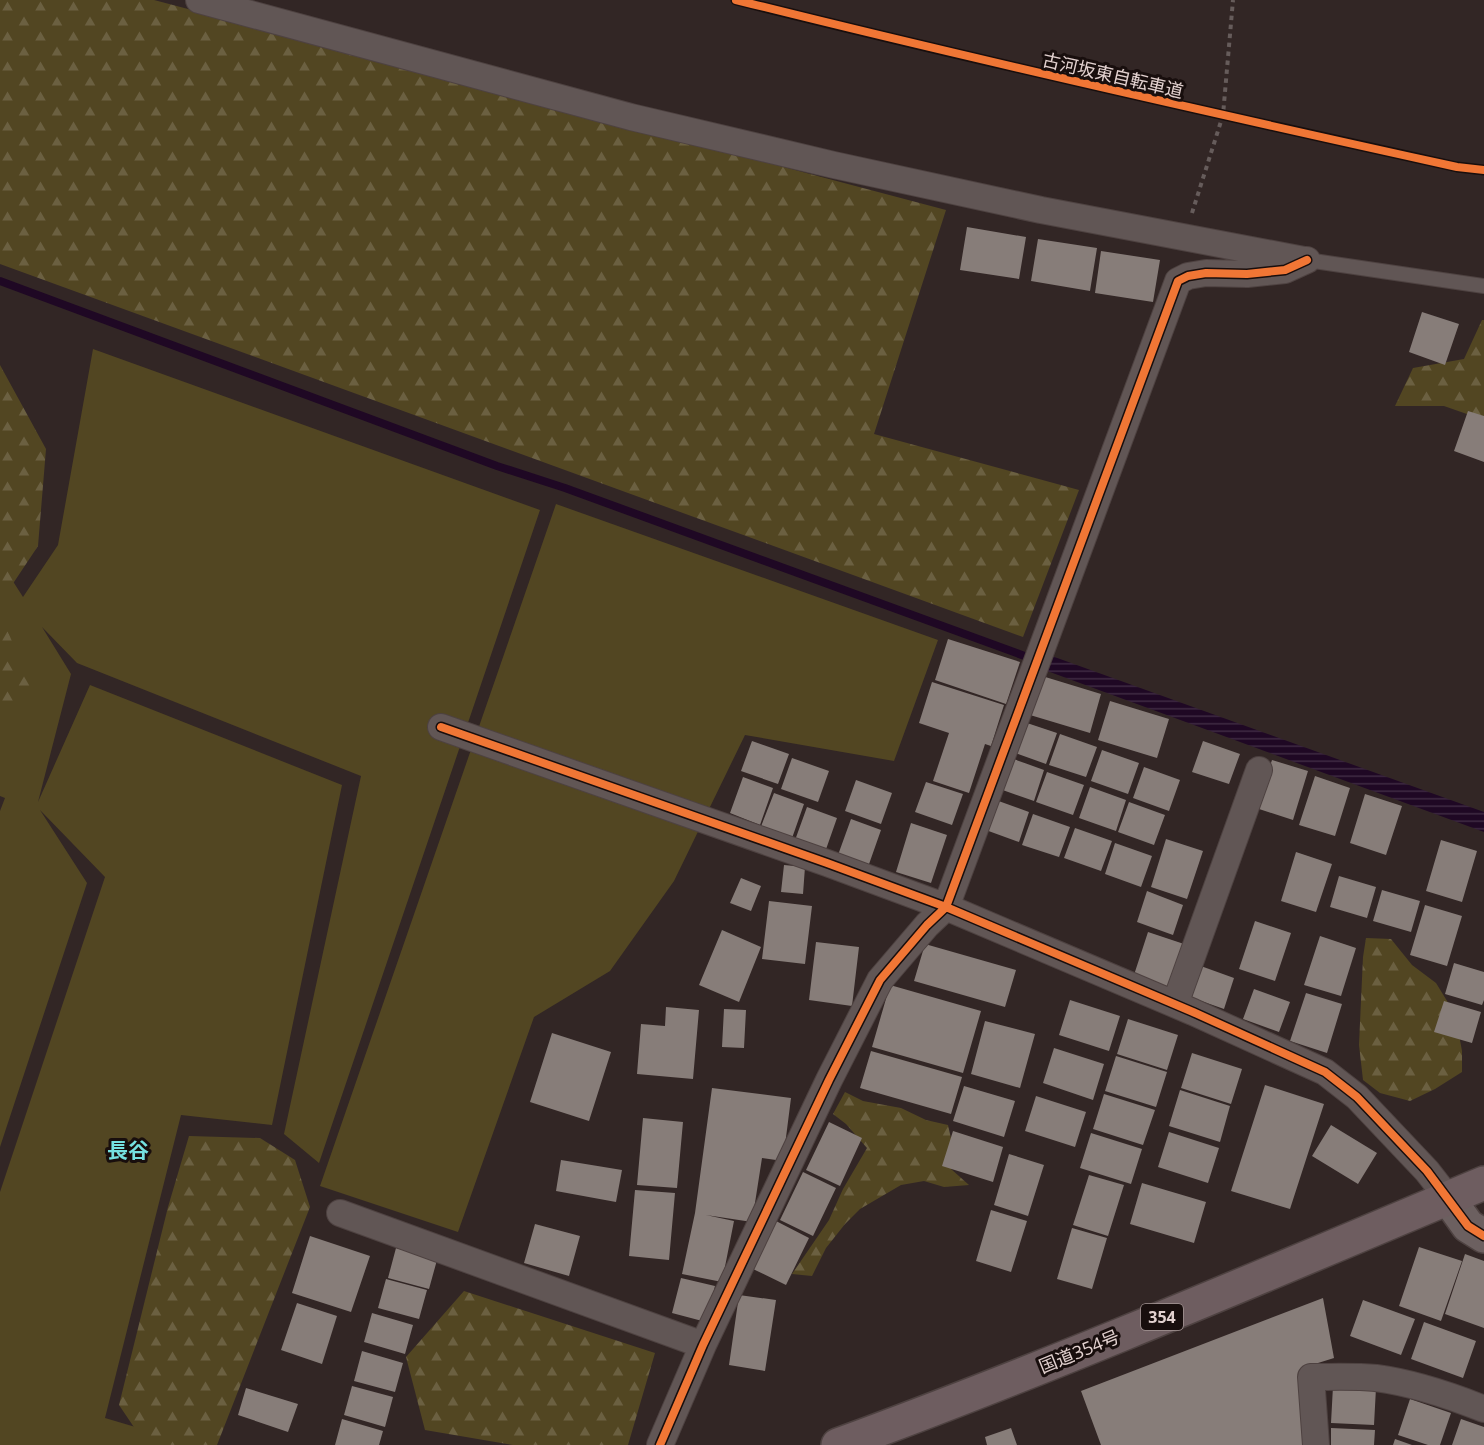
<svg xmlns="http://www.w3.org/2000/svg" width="1484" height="1445" font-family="'Open Sans','Noto Sans JP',sans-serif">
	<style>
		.green { fill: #524622 }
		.forest { fill: url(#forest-firs) }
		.water { fill: url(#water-rules) }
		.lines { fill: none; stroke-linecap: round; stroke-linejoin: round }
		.stream { stroke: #1f0824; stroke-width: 8 }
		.building { fill: #877d79 }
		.lane-casing { stroke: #4e4241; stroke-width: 16 }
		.street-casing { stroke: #4e4241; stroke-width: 28 }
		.secondary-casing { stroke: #4e4241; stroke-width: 36 }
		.highway-casing { stroke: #4e4241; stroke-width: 36 }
		.path { stroke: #665c5b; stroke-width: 4; stroke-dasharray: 4.5 4.5; stroke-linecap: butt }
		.lane { stroke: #615655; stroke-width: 14 }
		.street { stroke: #615655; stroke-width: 26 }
		.secondary { stroke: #6c6060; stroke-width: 33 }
		.highway { stroke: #6e5d60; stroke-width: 33 }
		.cycleway-casing { stroke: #180e0d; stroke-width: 11 }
		.cycleway { stroke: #f07635; stroke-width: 8 }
		.labels { text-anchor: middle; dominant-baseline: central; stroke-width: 6; stroke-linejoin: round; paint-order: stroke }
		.shield { fill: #180e0d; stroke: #a59695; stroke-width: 1.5 }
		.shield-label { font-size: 16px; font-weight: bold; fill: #e2d1cf }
		.street-label { font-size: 18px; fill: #e2d1cf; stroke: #180e0d }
		.quarter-label { font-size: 21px; font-weight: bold; fill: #75e1e0; stroke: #180e0d }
	</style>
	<defs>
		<pattern id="forest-firs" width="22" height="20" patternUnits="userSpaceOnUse" patternTransform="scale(1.5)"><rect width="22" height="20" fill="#524622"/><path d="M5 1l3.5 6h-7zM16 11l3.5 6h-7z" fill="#6b6041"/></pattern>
		<pattern id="water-rules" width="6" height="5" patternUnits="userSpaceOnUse" patternTransform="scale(1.5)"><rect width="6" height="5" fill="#1f0824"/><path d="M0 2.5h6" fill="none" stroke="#3f2b43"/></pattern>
	</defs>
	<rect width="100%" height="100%" fill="#322625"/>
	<path class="green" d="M93 349 540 510 319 1163 284 1134 361 776 77 663 42 627 71 674 38 802 90 685 342 785 272 1125 181 1115 105 1418 176 1439 174 1445H0V1192L105 877 40 810 87 883 0 1147V811L5 798 0 796V561L23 597 58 545Z
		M556 504 938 640 894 761 745 735 674 881 610 971 534 1017 458 1232 320 1186Z"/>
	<path class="forest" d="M0 0H154L946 210 874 434 1079 490 1023 637 0 264Z
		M1482 320H1484V420L1444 406H1395L1413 368 1464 359Z
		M0 365 46 449 38 546 0 603Z
		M0 613 33 691 0 716Z
		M1366 938 1391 939 1412 965 1436 983 1455 1014 1462 1051V1072L1435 1089 1410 1101 1380 1093 1363 1080 1359 1045 1363 957Z
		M845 1092 863 1101 901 1108 926 1120 948 1125 954 1152 951 1169 969 1185 944 1187 924 1181 901 1185 860 1209 845 1224 826 1248 812 1276 792 1274 829 1220 843 1189 867 1148 846 1124 833 1114Z
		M189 1136 260 1138 295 1160 310 1207 217 1445H146L119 1405 168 1207Z
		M464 1291 655 1353 628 1445H513L425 1430 406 1357Z"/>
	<path class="water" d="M1049 655 1484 812V832L1050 672 1026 667Z"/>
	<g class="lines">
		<path class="stream" d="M0 281 497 466 565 488 1030 658"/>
	</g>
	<path class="building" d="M967 227 1026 237 1019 279 960 270Z
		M1038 239 1097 248 1090 291 1031 281Z
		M1101 251 1160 260 1153 302 1095 293Z
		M1422 312 1459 324 1445 365 1409 352Z
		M1468 411 1484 416V462L1454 451Z
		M948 639 1020 662 1006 704 935 680Z
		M1042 676 1101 694 1090 733 1030 715Z
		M932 682 1004 705 991 746 985 744 969 793 933 781 949 733 919 723Z
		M1110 701 1169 719 1157 758 1098 740Z
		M1021 721 1057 733 1046 764 1010 751Z
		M1060 734 1097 747 1086 777 1049 765Z
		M752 741 789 754 778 784 741 771Z
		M1203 741 1240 754 1229 784 1192 772Z
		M1102 750 1139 763 1128 794 1091 781Z
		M1008 757 1044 770 1034 801 997 788Z
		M792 758 829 771 818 802 781 789Z
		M1272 760 1308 771 1293 820 1256 808Z
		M1144 767 1180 780 1169 811 1133 798Z
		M1047 772 1084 785 1073 815 1036 802Z
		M1315 776 1350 788 1335 836 1299 825Z
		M743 777 773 788 760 825 730 813Z
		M856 780 892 793 881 824 845 811Z
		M926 782 963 794 952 825 915 812Z
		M1090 787 1126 800 1116 831 1079 818Z
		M774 793 804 804 791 841 760 829Z
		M1365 794 1402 806 1386 855 1350 843Z
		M993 799 1029 812 1019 842 983 829Z
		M1129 802 1165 815 1154 845 1118 832Z
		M807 807 837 818 824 855 794 843Z
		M1033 814 1070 827 1059 857 1022 845Z
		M851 819 881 830 868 867 838 855Z
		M911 823 947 835 931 883 896 872Z
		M1075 828 1112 841 1101 871 1064 858Z
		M1166 839 1203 851 1187 899 1151 887Z
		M1441 840 1477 851 1462 902 1426 891Z
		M1115 843 1152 856 1141 887 1105 874Z
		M1296 852 1332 864 1316 912 1281 901Z
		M784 865 805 867 803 894 781 892Z
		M1339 876 1376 887 1367 918 1330 907Z
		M741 878 761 886 751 911 730 903Z
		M1382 890 1420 901 1411 932 1373 921Z
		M1147 891 1183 905 1173 935 1137 922Z
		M769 901 812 906 805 964 762 959Z
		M1425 905 1462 916 1447 966 1410 955Z
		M1255 921 1291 933 1275 981 1239 969Z
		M722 930 761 947 739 1002 699 985Z
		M1148 932 1184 944 1168 992 1132 981Z
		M1320 936 1356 948 1341 996 1304 985Z
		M816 942 859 947 852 1006 809 1000Z
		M925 944 1016 970 1005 1007 914 981Z
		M1454 963 1484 972V1000L1482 1005 1445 994Z
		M1198 965 1234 978 1224 1009 1187 996Z
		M890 985 981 1011 963 1073 872 1047Z
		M1254 989 1290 1002 1279 1032 1243 1019Z
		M1306 993 1342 1004 1327 1053 1290 1041Z
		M1070 1000 1120 1016 1109 1051 1059 1035Z
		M1444 1001 1481 1012 1472 1043 1434 1032Z
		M666 1007 699 1010 693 1079 637 1074 641 1024 665 1026Z
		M724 1009 746 1010 744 1048 722 1047Z
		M1128 1019 1178 1035 1167 1070 1117 1054Z
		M985 1021 1035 1034 1020 1088 971 1074Z
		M552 1033 611 1052 589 1121 530 1102Z
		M1054 1048 1104 1064 1093 1100 1043 1083Z
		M871 1051 962 1077 951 1114 860 1088Z
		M1192 1053 1242 1069 1231 1104 1181 1088Z
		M1116 1056 1167 1072 1156 1107 1105 1091Z
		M1265 1085 1324 1104 1290 1209 1231 1191Z
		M964 1086 1015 1101 1004 1137 953 1121Z
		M712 1088 791 1098 783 1161 762 1158 752 1222 706 1215 734 1221 722 1282 682 1274 695 1213Z
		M1180 1090 1230 1106 1220 1142 1169 1126Z
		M1104 1094 1155 1110 1143 1145 1093 1129Z
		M1036 1096 1086 1112 1075 1147 1025 1131Z
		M643 1118 683 1122 677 1188 637 1185Z
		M829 1122 862 1138 840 1186 806 1170Z
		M1331 1125 1377 1153 1358 1184 1312 1156Z
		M953 1131 1003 1147 993 1182 942 1166Z
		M1169 1132 1219 1148 1208 1183 1158 1167Z
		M1091 1133 1142 1149 1131 1184 1080 1168Z
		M1009 1154 1044 1165 1028 1216 994 1205Z
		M561 1160 622 1170 616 1202 556 1191Z
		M803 1172 836 1188 813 1236 780 1220Z
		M1089 1175 1124 1185 1108 1236 1073 1225Z
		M1142 1183 1206 1202 1194 1243 1130 1224Z
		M635 1190 675 1193 669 1260 629 1256Z
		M991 1210 1027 1221 1011 1272 976 1261Z
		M776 1221 809 1238 786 1285 753 1269Z
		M535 1224 580 1236 569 1276 524 1263Z
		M1072 1228 1107 1238 1092 1289 1057 1279Z
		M310 1236 370 1256 351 1312 292 1293Z
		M1419 1247 1462 1261 1441 1321 1399 1306Z
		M396 1248 437 1260 429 1289 388 1278Z
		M1465 1254 1484 1261V1328L1445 1314Z
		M681 1278 715 1286 706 1322 672 1313Z
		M386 1279 427 1290 419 1319 378 1308Z
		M739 1295 776 1300 765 1371 729 1365Z
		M1323 1298 1334 1358 1302 1368 1309 1445H1101L1081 1391Z
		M1363 1300 1415 1319 1401 1355 1350 1336Z
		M297 1303 337 1316 322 1364 281 1350Z
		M372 1313 413 1325 405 1354 364 1342Z
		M1424 1322 1476 1341 1463 1378 1411 1359Z
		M362 1351 403 1363 395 1392 354 1381Z
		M352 1386 393 1397 385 1427 344 1415Z
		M1333 1386 1376 1388 1374 1425 1331 1423Z
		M246 1388 298 1404 288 1432 238 1415Z
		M1410 1399 1451 1413 1440 1445H1428L1398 1435Z
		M342 1419 383 1431 379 1445H335Z
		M1461 1419 1484 1427V1445H1452Z
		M1011 1428 1017 1445H987L985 1437Z
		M1331 1428 1375 1430 1374 1445H1331Z
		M1395 1439 1412 1445H1393Z"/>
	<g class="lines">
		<g class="lane-casing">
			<path id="lane" d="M1307 260 1484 286"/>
		</g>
		<g class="street-casing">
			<path id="street" d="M199 0 631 117 834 165 1041 210 1304 260
				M441 727 827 863 946 907 1193 1012 1325 1072 1357 1097 1427 1171 1448 1198
				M1175 1004 1259 770
				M340 1213 703 1345
				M660 1445 703 1345 829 1080 880 980 927 925 946 907 1178 281 1188 276 1206 273 1247 274 1285 270 1307 260
				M1316 1445 1311 1377C1332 1377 1355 1376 1376 1378 1414 1383 1449 1395 1484 1409"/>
		</g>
		<g class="secondary-casing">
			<path id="secondary" d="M1448 1198 1468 1226 1484 1236"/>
		</g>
		<g class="highway-casing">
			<path id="highway" d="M838 1445C1056 1365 1270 1273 1484 1183"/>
		</g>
		<path class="path" d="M1192 213 1223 115 1233 0"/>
		<use href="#lane" class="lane"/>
		<use href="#street" class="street"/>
		<use href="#secondary" class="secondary"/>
		<use href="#highway" class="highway"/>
		<g class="cycleway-casing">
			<path id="cycleway" d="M736 0C975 60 1216 114 1457 167L1484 170
				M441 727 827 863 946 907 1193 1012 1325 1072 1357 1097 1427 1171 1468 1226 1484 1236
				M660 1445 703 1345 829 1080 880 980 927 925 946 907 1178 281 1188 276 1206 273 1247 274 1285 270 1307 260"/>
		</g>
		<use href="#cycleway" class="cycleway"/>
	</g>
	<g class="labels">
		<rect class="shield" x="1141" y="1304" width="42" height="26" rx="4.5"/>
		<g class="shield-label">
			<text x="1162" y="1317">354</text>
		</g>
		<g class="street-label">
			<text transform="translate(1113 75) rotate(13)">古河坂東自転車道</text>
			<text transform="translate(1079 1351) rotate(-22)">国道354号</text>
		</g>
		<g class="quarter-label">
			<text x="128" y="1150">長谷</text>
		</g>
	</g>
</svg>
